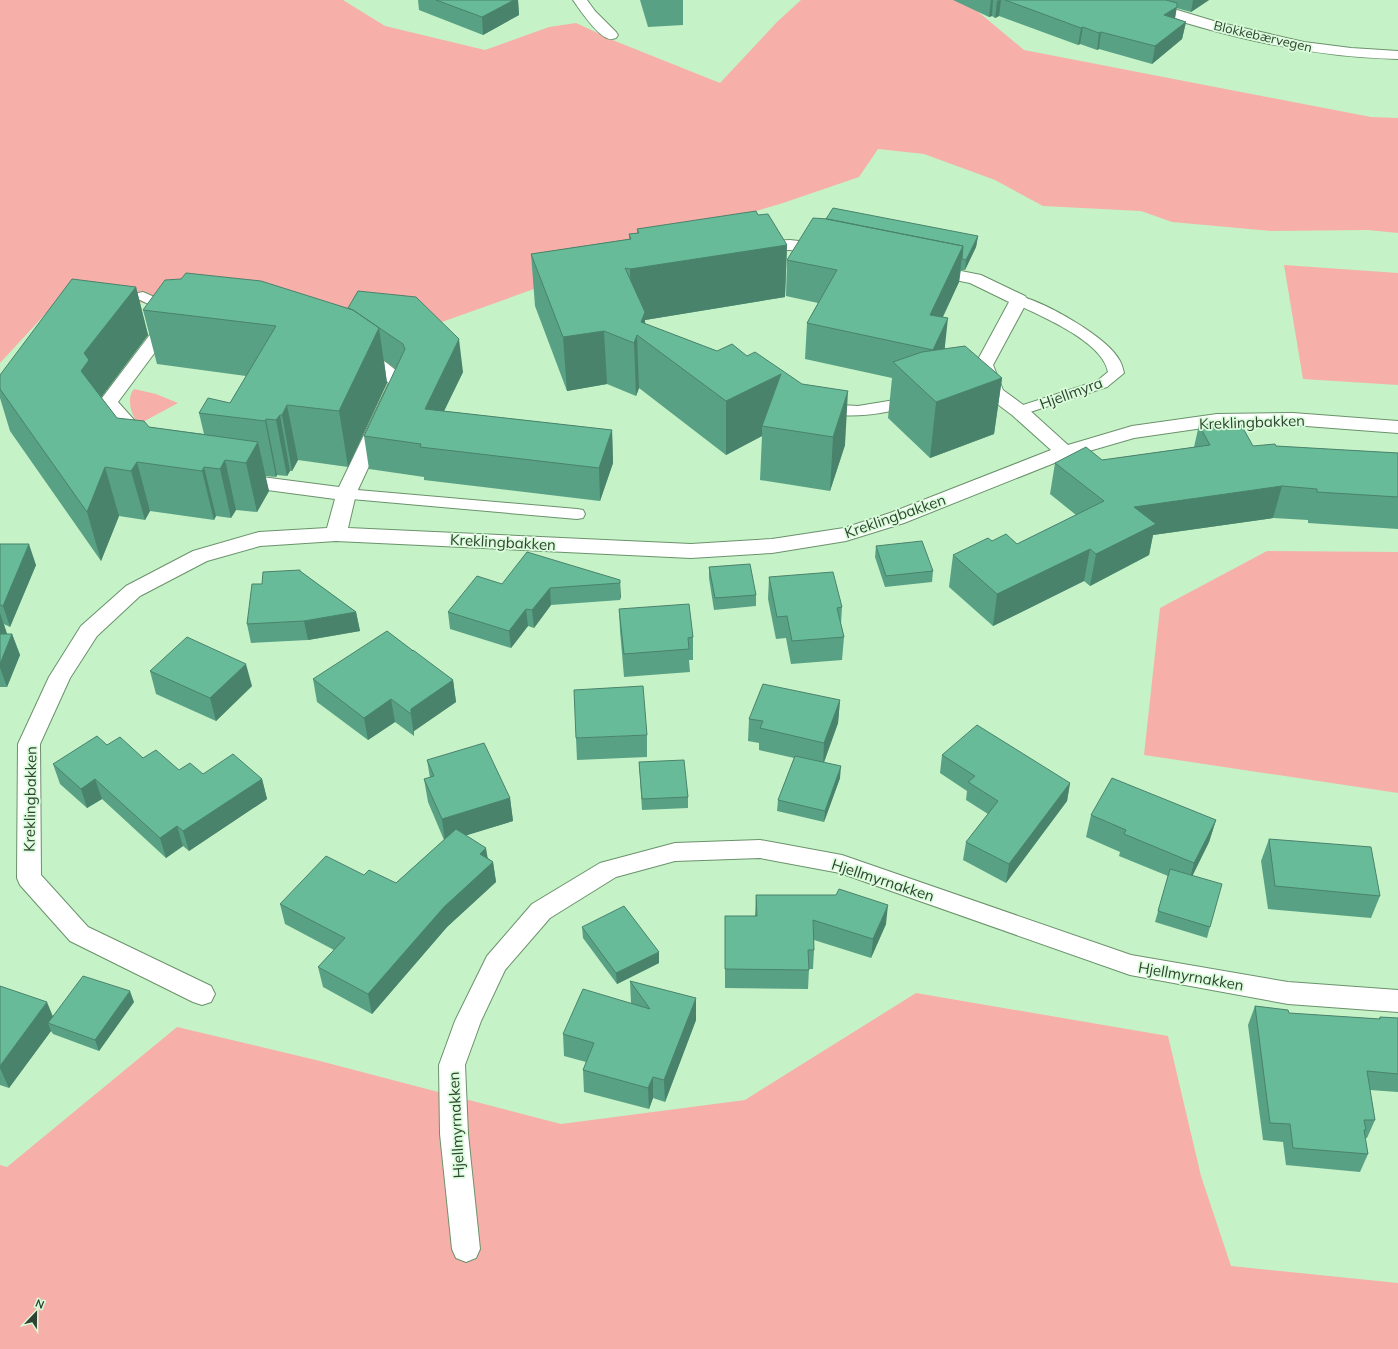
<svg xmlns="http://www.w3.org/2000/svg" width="1398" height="1349" font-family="Mulish,sans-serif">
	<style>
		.green { fill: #f6b0a9 }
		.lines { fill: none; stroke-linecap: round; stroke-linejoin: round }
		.lane-casing { stroke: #6a926b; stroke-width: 2 }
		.street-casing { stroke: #6a926b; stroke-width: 2 }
		.lane { fill: #fff; fill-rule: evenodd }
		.street { fill: #fff; fill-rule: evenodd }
		.wall { fill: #59a184 }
		.shaded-wall { fill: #49836b }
		.building { fill: #68bb99; stroke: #49836b }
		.labels { text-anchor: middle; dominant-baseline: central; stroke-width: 3.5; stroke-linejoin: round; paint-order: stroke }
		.far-street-label { font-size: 13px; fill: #304231; stroke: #d9fdda }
		.street-label { font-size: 15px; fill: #304231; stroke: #d9fdda }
	</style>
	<rect width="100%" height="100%" fill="#c6f2c7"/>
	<path class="green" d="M0 0H343L385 26 485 50 549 27 576 23 615 41 720 83 777 22 801 0H964L1024 50 1371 117 1398 118V233L1368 230 1271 231 1172 222 1141 211 1043 206 995 180 924 154 878 149 859 177 783 203 733 218 425 328 364 321 62 296 0 363Z
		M1284 265 1398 273V385L1303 379Z
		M134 389 156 394 178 403 139 424C131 416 126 398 134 389Z
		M1267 551 1398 552V793L1144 755 1160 608Z
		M916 993 1168 1036 1201 1176 1231 1266 1398 1283V1349H0V1165L7 1167 177 1027 320 1061 561 1124 745 1100Z"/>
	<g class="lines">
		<g class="lane-casing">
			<path id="lane" d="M143 292 177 307 179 310 177 313 172 314 167 313 138 299 136 296 138 293Z
				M1019 296C1045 302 1108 337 1120 361 1122 365 1123 369 1124 373L1107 387 1024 414 1019 416 1014 414 1011 411 1014 408 1097 381 1108 372C1103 341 1040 316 1014 303L1012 300 1014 297Z
				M913 397 918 399 921 402 918 405C887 413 851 420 819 412L816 409 819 406 824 404 858 406Z
				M346 489 577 509 583 510 585 514 583 518 577 519 340 498 338 494 340 490Z"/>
		</g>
		<g class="street-casing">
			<path id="street" d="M573 0H587L595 11 616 32 618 35 616 38C613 39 610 40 607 38 596 34 580 10 573 0Z
				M1123 0H1144L1217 22 1304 42 1351 48 1398 51V59C1305 57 1212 34 1125 3Z
				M790 240 833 245 836 249 833 253C819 256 803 250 789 250 776 250 763 253 751 250L748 246 751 242Z
				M931 265 981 275 1025 296 1028 300 993 365 1003 390 1026 407 1068 445 1132 426 1217 414 1293 413 1398 421V433L1293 425 1217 426 1134 438 1072 456 904 523 846 541 772 553 691 558 336 541 260 546 207 561 140 596 97 636 70 678 40 744 41 875 88 927 211 986 215 994 211 1002 202 1005 193 1002 70 941 20 885 17 878 18 744 49 677 81 626 126 586 193 551 259 532 327 528 335 499 238 486 231 484 228 480 231 476 238 474 339 487 389 383 362 363 353 360 350 356 353 352C372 347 391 367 406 378L408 382 356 494 348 528 691 544 772 539 844 528 890 513 1051 450 1012 415 988 397 975 365 1009 302 970 283 925 274 922 270 925 266Z
				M172 320 178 321 181 325 178 329 170 332 118 402 153 441 150 445 143 447 136 445 99 402 158 324Z
				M760 840 842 855 1131 955 1288 982 1398 990V1012L1288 1004 1130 975 840 873 760 858 675 861 616 877 550 918 505 970 481 1021 465 1065 468 1134 480 1249 476 1258 466 1262 456 1258 452 1249 440 1134 439 1065 455 1021 487 956 532 904 600 863 675 843Z"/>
		</g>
		<use href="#lane" class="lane"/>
		<use href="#street" class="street"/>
	</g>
	<path class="wall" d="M418 0H518L519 15 483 35 419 10Z
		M640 0H683V25L648 27Z
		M953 0H1209L1191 12 1176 8 1175 18 1186 22 1182 39 1152 64 1099 49 1097 50 1080 44 1078 45 999 16 995 18 992 16 989 17Z
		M758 215 787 245 785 297 645 320V324L717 351 845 445 830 491 760 480 762 436 726 455 639 388 636 396 607 384 567 391 535 306 531 254 629 239V234L637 233V229Z
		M978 236 976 247 965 270H961L959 282 943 317 945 349 1002 378 994 434 930 458 888 418 892 378 805 359 807 323 818 303 786 296 787 260Z
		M136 287 148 335 101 397 117 418 149 427 204 434 199 413 230 403 246 376 157 364 143 310 348 308 463 372 444 411 612 430 613 463 600 501 424 480V477L369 469 364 436 396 369 384 360 387 383 348 467 298 460 292 471H290L287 476 277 475 276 477 265 476 269 491 257 512 236 510 231 518 216 516 214 520 150 511 145 520 119 516 101 561 10 431 0 398V375Z
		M1199 425 1253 446H1276L1398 453V529L1308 523V520L1273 518 1153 535 1149 555 1090 586 1084 581 993 626 949 587 953 555 992 541 1017 544 1076 515 1050 494 1055 463 1102 460 1194 447Z
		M0 544 36 565 10 627 4 624 7 634H12L20 655 7 687H0Z
		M876 546 933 571 932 582 885 587 875 557Z
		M709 567 756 595V606L714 610 709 578Z
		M301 572 356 612 360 631 308 640 251 643 247 624 262 584Z
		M769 577 842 607 841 624 844 637 842 660 791 664 786 638 776 639 768 599Z
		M620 580V600L551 605 534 628 528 626 511 648 450 629 448 612 502 584Z
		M619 609 693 637V660H689L690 672 624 677 620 631Z
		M412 651 453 680 456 702 414 731V736L395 722 368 740 317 702 313 679Z
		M150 671 252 686 216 721 156 694Z
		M840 700 838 723 824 762 840 778 824 822 777 811 778 800 794 758 759 750V743L748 741 749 719Z
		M647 735V757L577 760 576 738Z
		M107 745 143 758 179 770 203 774 262 779 267 799 189 851 183 846 166 858 102 799 87 808 60 784 53 764Z
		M942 755 1070 783 1067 801 1006 883 963 860 966 842 988 814 966 800 967 791 940 773Z
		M427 760 510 798 513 821 466 835 488 858 493 862 496 882 447 927 372 1014 323 987 318 967 334 950 285 924 280 904 364 875 396 883 444 840 428 802 424 779 430 778Z
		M639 762 688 797V808L642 810Z
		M1091 815 1216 820 1209 842 1192 876 1210 927 1207 938 1155 922 1168 876 1119 856 1120 852 1086 837Z
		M1269 839 1380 896 1371 918 1268 909 1261 861Z
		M756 895 886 924 871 958 814 940V950L813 969H809L808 989 725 988V916H755Z
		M582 927 659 952V963L617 984 583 938Z
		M630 981 696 1020 665 1102 653 1098 649 1109 584 1092 583 1070 586 1062 564 1056 563 1034 631 1003Z
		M0 986 53 1016 134 1002 99 1051 53 1034 51 1031 9 1088 0 1085Z
		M1255 1006 1289 1013 1379 1019 1380 1017 1398 1018V1092L1370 1090 1375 1120 1367 1138H1365L1368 1154 1360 1172 1286 1165 1283 1142 1263 1140 1248 1025Z"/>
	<path class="shaded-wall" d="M514 0H518L519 15 483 35 482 17Z
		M991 0H993L992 16 989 17Z
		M999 0H1001L999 16 995 18 997 1Z
		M1193 0H1209L1191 12Z
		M1177 7 1174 24 1164 15Z
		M1186 22 1182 39 1152 64 1155 46Z
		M1083 27 1080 44 1078 45 1081 28Z
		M1101 32 1099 49 1097 50 1099 33Z
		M978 236 976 247 965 270 966 260Z
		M787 245 785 297 645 320 646 341 632 322 630 269Z
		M963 246 959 282 928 348 930 315Z
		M136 287 148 335 100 399 81 371 84 353Z
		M948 318 944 355 929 386 933 350Z
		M379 328 387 383 348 467 339 411Z
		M604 331 607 384 567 391 563 337Z
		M637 335 639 388 636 396 634 343Z
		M459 339 463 372 429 442 425 409Z
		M781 374 762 426V436L726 455V401Z
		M1002 378 994 434 930 458 936 402Z
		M848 391 845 445 830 491 833 437Z
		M287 405 298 460 292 471 282 415Z
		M280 415 290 471 287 476 276 420Z
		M266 419 277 475 276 477 265 421Z
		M612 430 613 463 600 501 599 468Z
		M258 442 269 491 257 512 246 463Z
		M225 460 236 510 231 518 220 469Z
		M137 462 150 511 145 520 131 471Z
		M105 467 119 516 101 561 87 512Z
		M204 467 216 516 214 520 202 471Z
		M1282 486 1273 518 1153 535 1149 555 1090 586 1096 554 1134 507Z
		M29 544 36 565 10 627 3 606Z
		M1090 549 1084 581 993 626 997 594Z
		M620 580 621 597 620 600Z
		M550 588 551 605 534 628 532 610Z
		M526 609 528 626 511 648 509 631Z
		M356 612 360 631 308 640 304 621Z
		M0 613 7 634 0 652Z
		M12 634 20 655 7 687 0 668V664Z
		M246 664 252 686 216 721 210 698Z
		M453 680 456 702 414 731V736L411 714V709Z
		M391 699 395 722 368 740 364 718Z
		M840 700 838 723 823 765 824 743Z
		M841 766 840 778 824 822 825 811Z
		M95 779 102 799 87 808 81 789Z
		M262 779 267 799 189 851 183 831Z
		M1070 783 1067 801 1006 883 1009 864Z
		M510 798 513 821 445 842 442 819Z
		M1216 820 1209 842 1188 885 1194 863Z
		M177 826 183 846 166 858 160 838Z
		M486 848 489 866 493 862 496 882 447 927 372 1014 368 994 480 854Z
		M888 905 886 924 871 958 873 939Z
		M659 952V963L617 984 616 973Z
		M130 991 134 1002 99 1051 95 1040Z
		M696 998V1020L665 1102 664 1080Z
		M47 1002 56 1024 48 1023 51 1031 9 1088 0 1068V1066Z
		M653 1077V1098L649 1109 648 1088Z"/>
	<path class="building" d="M436 0H514L482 17Z
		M1005 0H1166L1177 3V7L1164 15 1186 22 1155 46 1101 32 1099 33 1083 27 1081 28Z
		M833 208 978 236 966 260 962 259 963 246 826 219Z
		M756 211 758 215 768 214 787 245 630 269 625 268 645 312 641 322 717 351 732 344 747 356 755 352 802 384 848 391 833 437 762 426 781 374 726 401 637 335 634 343 604 331 563 337 531 254 631 239 629 234 639 233 637 229Z
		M813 218 828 219 963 246 930 315 948 318 933 350 807 323 837 270 787 260Z
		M186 273 261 281 353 310 379 328 339 411 287 405 282 415H280L276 420 266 419 265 421 199 413 208 398 230 403 276 326 143 310 165 280 181 279Z
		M72 279 136 287 84 353 89 360 81 371 117 418 144 421 149 427 258 442 246 463 225 460 220 469 204 467 202 471 137 462 131 471 105 467 87 512 0 389V375Z
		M358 291 416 297 459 339 425 409 612 430 599 468 420 447 421 444 364 436 405 349 403 344 353 310 348 308Z
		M965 346 1002 378 936 402 893 362 922 352Z
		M1239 421 1253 446 1275 444 1276 446 1398 453V497L1317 492V489L1282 486 1134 507 1156 524 1096 554 1090 549 997 594 953 555 988 538 992 541 1006 534 1017 544 1104 501 1055 463 1086 447 1102 460 1210 445 1199 425Z
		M922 541 933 571 886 576 876 546Z
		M0 544H29L3 606 0 605Z
		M527 552 620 580V583L550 588 532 610 526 609 509 631 448 612 477 576 502 584Z
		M750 564 756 595 715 598 709 567Z
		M300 570V571L356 612 304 621 247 624 252 584H262L263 572Z
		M833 572 842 607 837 608 844 637 792 641 787 616 777 617 769 577Z
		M689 604 693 637 688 638 689 649 624 654 619 609Z
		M387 631 412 650V651L413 650 453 680 411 709V714L391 699 364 718 313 679Z
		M0 634H12L0 664Z
		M187 637 246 664 210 698 150 671Z
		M763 684 840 700 824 743 760 728 763 721 749 719Z
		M643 686 647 735 576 738 574 690Z
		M977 725 1070 783 1009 864 966 842 998 801 968 782 975 776 942 755Z
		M97 736 107 745 120 737 143 758 156 750 179 770 190 763 203 774 233 754 262 779 183 831 177 826 160 838 95 779 81 789 53 764Z
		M484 743 510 798 442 819 424 779 434 776 427 760Z
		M795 756 841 766 825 811 778 800Z
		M684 760 688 797 642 799 639 762Z
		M1112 778 1216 820 1194 863 1124 834 1126 830 1091 815Z
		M456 829 486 848 480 854 493 862 444 907 368 994 318 967 345 938 280 904 326 856 364 875 369 870 396 883Z
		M1269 839 1371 847 1380 896 1275 886Z
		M1170 869 1222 884 1210 927 1158 911Z
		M839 889 888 905 873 939 813 920 814 950H808L809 970 725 969V916H757L756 895H836Z
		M624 906 659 952 616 973 582 927Z
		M83 976 130 991 95 1040 48 1023Z
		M630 981 696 998 664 1080 653 1077 648 1088 583 1070 594 1043 563 1034 583 989 650 1009Z
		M0 986 47 1002 0 1066Z
		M1255 1006 1288 1010 1289 1013 1380 1019V1017L1398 1018V1074L1367 1071 1375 1120H1364L1366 1130H1364L1368 1154 1293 1148 1290 1124 1270 1123Z"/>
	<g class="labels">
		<g class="far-street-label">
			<text transform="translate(1263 36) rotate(13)">Blokkebærvegen</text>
		</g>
		<g class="street-label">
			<text transform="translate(1071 393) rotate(-20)">Hjellmyra</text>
			<text transform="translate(1252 422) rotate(-2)">Kreklingbakken</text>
			<text transform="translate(895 516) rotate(-19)">Kreklingbakken</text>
			<text transform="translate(503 542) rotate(3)">Kreklingbakken</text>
			<text transform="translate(30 799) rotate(-89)">Kreklingbakken</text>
			<text transform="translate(883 880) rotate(18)">Hjellmyrnakken</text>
			<text transform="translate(1191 976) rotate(10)">Hjellmyrnakken</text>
			<text transform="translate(456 1125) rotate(-93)">Hjellmyrnakken</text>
		</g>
	</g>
	<g transform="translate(36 1313) rotate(22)" stroke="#d9fdda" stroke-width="3" paint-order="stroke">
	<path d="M0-3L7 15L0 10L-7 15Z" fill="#304231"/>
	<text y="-6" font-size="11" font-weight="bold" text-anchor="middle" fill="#304231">N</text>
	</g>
</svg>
